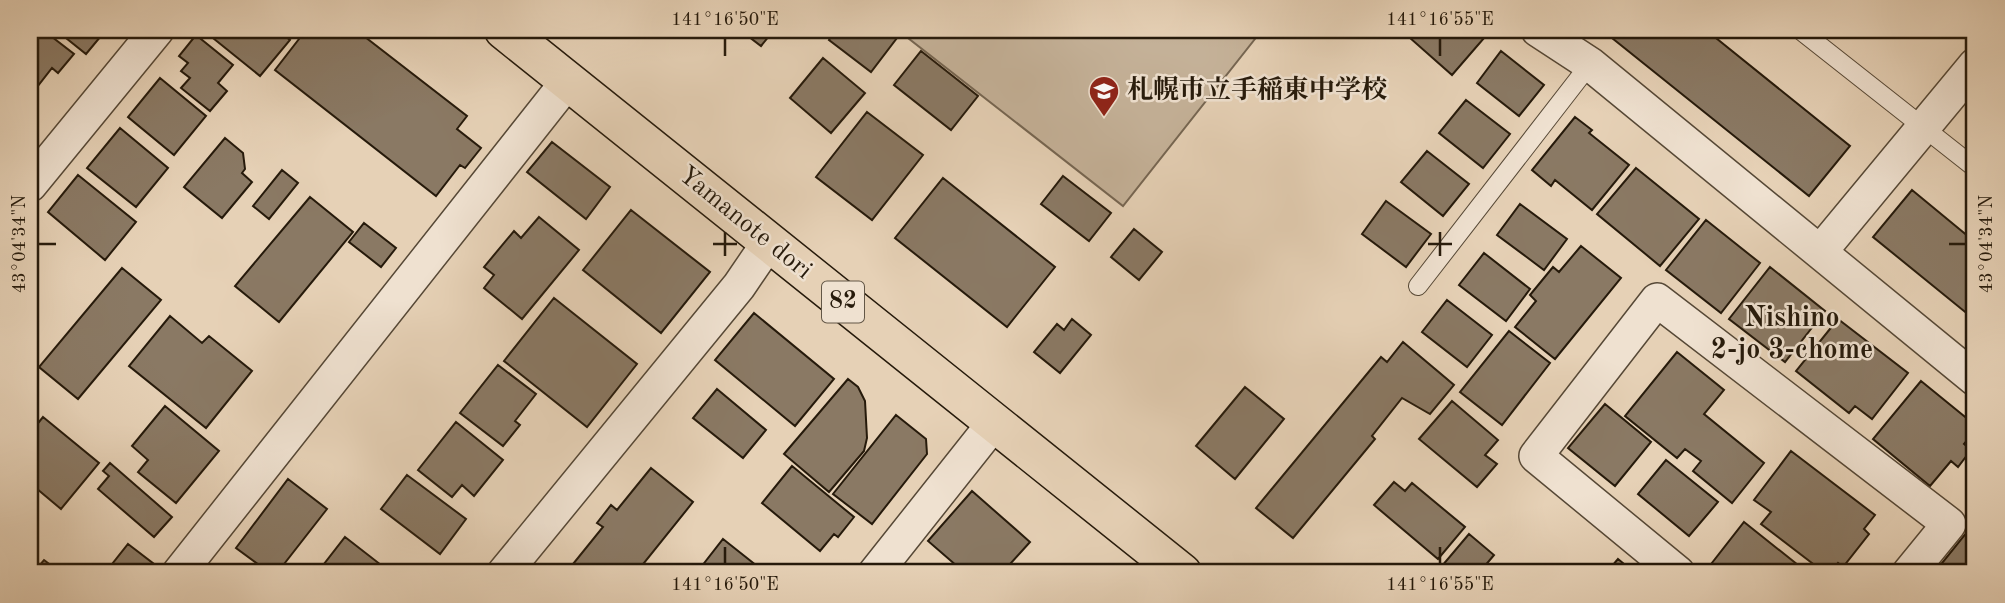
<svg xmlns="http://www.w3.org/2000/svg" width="2005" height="603" font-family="'Old Standard TT','Noto Serif JP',serif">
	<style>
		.green { fill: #c5b299; stroke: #766652; stroke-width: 2 }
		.building { fill: #8a7964; stroke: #261a0b; stroke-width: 2 }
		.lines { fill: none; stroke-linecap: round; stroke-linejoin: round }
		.lane-casing { stroke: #564836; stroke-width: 20 }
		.street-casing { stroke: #564836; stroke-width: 36 }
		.primary-casing { stroke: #261a0b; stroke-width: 41 }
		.lane { stroke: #efe1d0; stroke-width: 18 }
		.street { stroke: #efe1d0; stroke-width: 33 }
		.primary { stroke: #e6d1b6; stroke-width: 38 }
		.ticks { fill: none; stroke: #261a0b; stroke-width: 2.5 }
		.labels { text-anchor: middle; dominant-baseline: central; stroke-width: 5; stroke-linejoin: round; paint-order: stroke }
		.shield { fill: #efe1d0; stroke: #625646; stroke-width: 2 }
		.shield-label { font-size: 24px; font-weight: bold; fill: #261a0b }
		.poi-label { font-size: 26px; font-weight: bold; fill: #261a0b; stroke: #efe1d0; text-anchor: start }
		.street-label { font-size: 26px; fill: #261a0b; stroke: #efe1d0 }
		.neighbourhood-label { font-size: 28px; font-weight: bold; fill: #261a0b; stroke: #efe1d0 }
		.neatline { fill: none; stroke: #261a0b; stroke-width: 2.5 }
		.ticks-label { font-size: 18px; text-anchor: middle; fill: #261a0b }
	</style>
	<rect width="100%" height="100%" fill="#e6d1b6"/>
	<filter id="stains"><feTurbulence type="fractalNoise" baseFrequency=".00286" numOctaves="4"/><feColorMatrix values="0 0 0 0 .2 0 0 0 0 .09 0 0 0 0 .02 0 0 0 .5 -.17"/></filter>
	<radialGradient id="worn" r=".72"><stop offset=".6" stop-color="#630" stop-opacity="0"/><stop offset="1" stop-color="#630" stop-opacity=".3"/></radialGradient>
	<path class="green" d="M914 30H1262L1123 206 908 38Z"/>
	<path class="building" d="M30 30H43L74 54 58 73 52 68 30 96Z
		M56 30H106L86 54Z
		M203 30H277L290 40 260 76Z
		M306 30H356L467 116 457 129 481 148 465 168 460 165 436 196 275 70Z
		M740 30H774L761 46Z
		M836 30H894L900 34 871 72 829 40Z
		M1417 30H1491L1452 75 1410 38Z
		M1602 30H1706L1850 146 1809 196Z
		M196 35 233 65 218 83 227 91 210 111 181 88 190 78 181 71 188 63 179 56Z
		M921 51 978 96 951 130 894 85Z
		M1501 51 1544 85 1519 116 1477 83Z
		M823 58 865 93 831 133 790 98Z
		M160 78 206 116 174 155 128 117Z
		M1466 100 1510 134 1483 168 1439 133Z
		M867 112 923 155 872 220 816 177Z
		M1575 117 1592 130 1589 133 1629 165 1592 210 1555 180 1551 186 1532 170Z
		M120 128 168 168 136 207 87 168Z
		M225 138 243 153 245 169 242 173 252 182 222 218 184 187Z
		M552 142 610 187 586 219 527 172Z
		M1427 151 1469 184 1443 216 1401 182Z
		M1636 168 1699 219 1660 266 1597 214Z
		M282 170 298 183 269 219 253 206Z
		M78 175 136 222 105 260 48 212Z
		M1063 176 1111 213 1089 241 1041 204Z
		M943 178 1055 267 1007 327 895 238Z
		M1912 190 1975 242V320L1873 237Z
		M310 197 353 232 279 322 235 286Z
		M1386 201 1431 234 1406 267 1362 234Z
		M1520 204 1567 239 1544 270 1497 235Z
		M631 210 710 272 661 333 583 270Z
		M539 217 579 250 522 319 484 288 494 275 484 267 514 231 521 238Z
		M1706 220 1760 263 1721 313 1666 270Z
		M364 223 396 248 381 267 349 242Z
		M1134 229 1162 252 1139 280 1111 257Z
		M1581 246 1621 278 1555 359 1515 327 1536 301 1530 295 1553 267 1559 272Z
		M1484 253 1530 289 1506 321 1459 285Z
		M1770 267 1825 311 1785 362 1729 319Z
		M122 268 161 300 78 399 39 367Z
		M554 298 637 364 587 427 504 361Z
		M1447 300 1492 335 1467 367 1422 332Z
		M754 313 834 379 795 426 715 360Z
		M170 316 202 343 209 336 252 371 206 428 129 366Z
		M1072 319 1091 335 1060 373 1034 352 1057 324 1064 330Z
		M1838 319 1908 373 1872 419 1855 406 1849 413 1796 371Z
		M1509 331 1550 363 1502 425 1460 392Z
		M1403 342 1454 385 1430 414 1402 398 1372 436 1375 439 1293 538 1256 508 1381 357 1387 362Z
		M1677 352 1724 390 1704 414 1764 463 1732 503 1693 471 1701 461 1685 449 1677 458 1625 416Z
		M498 365 536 394 515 421 520 425 503 446 460 413Z
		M848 379 858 387 865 401 867 438 864 451 829 492 784 454Z
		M1921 381 1975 425V431L1964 444 1971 450 1958 467 1951 461 1930 486 1873 439Z
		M1245 387 1284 419 1235 479 1196 446Z
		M717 389 766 430 743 458 693 418Z
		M1452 401 1498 440 1485 455 1497 464 1477 487 1419 439Z
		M1605 404 1651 442 1615 486 1568 448Z
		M165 406 219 451 176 503 138 472 148 460 132 446Z
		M896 415 926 439 927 454 872 524 833 494Z
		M43 417 99 463 61 509 30 483V433Z
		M456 422 503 460 474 496 462 485 452 497 418 470Z
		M1791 451 1875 515 1864 529 1869 534 1843 567 1838 563 1830 573H1825L1761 524 1771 512 1754 500Z
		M1666 460 1718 502 1689 536 1638 494Z
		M110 463 172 517 154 537 98 489 109 476 103 471Z
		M792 466 854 517 838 537 834 534 820 551 762 503Z
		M651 468 693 502 636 573H573L569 569 603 527 597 523 611 505 617 510Z
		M407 475 466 519 440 554 381 509Z
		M288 479 327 509 277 573H270L236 548Z
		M1394 482 1405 491 1412 483 1465 527 1438 559 1374 505Z
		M972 491 1030 542 1002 573H965L928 541Z
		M1744 522 1808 573H1715L1708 568Z
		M1975 522V573H1934Z
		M1469 534 1494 555 1479 573H1436Z
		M345 537 390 572 396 565 406 573H317Z
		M723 539 766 573 698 571Z
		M128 544 154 564 146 573H105Z
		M1618 559 1635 573H1606Z
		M44 560 61 573H33Z"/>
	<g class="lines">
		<g class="lane-casing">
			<path id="lane" d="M1800 30 1975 168
				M1418 286 1590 64"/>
		</g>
		<g class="street-casing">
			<path id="street" d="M1538 30 1590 64 1975 379
				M30 185 157 30
				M1820 252 1975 65
				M179 573 568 81
				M504 573 739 286 769 242
				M875 573 994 423
				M1678 573 1536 456 1657 300 1949 524 1909 573"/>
		</g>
		<g class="primary-casing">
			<path id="primary" d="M504 30 1182 573"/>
		</g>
		<use href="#lane" class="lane"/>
		<use href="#street" class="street"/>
		<use href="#primary" class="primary"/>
	</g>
	<path class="ticks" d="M725 38V56M1440 38V56M725 232V256M1440 232V256M38 244H56M713 244H737M1428 244H1452M1949 244H1966M725 547V564M1440 547V564"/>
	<defs>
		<g id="school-pin" transform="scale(1.575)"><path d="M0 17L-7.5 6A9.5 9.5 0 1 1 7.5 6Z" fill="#8f2418" stroke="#efe1d0"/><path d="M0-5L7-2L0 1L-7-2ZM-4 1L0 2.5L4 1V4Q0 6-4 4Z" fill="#fff"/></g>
	</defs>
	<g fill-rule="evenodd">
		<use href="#school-pin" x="1104" y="91"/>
	</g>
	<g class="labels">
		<rect class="shield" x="822" y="281.5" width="42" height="41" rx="5"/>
		<g class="shield-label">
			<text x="843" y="302">82</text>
		</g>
		<g class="poi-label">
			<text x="1127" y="91">札幌市立手稲東中学校</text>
		</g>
		<g class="street-label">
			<text transform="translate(745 223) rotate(39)">Yamanote dori</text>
		</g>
		<g class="neighbourhood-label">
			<text x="1792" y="319">Nishino<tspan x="1792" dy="32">2-jo 3-chome</tspan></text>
		</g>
	</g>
	<rect width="2005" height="603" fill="none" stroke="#e6d1b6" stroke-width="77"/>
	<rect x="38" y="38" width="1928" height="526" class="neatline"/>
	<g class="ticks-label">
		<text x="725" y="25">141°16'50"E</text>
		<text x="1440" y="25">141°16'55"E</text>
		<text transform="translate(19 244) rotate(-90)" y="6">43°04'34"N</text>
		<text transform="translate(1986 244) rotate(-90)" y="6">43°04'34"N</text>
		<text x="725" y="590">141°16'50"E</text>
		<text x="1440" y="590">141°16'55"E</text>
	</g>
	<rect width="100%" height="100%" filter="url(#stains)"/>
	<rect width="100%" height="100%" fill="url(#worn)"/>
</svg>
